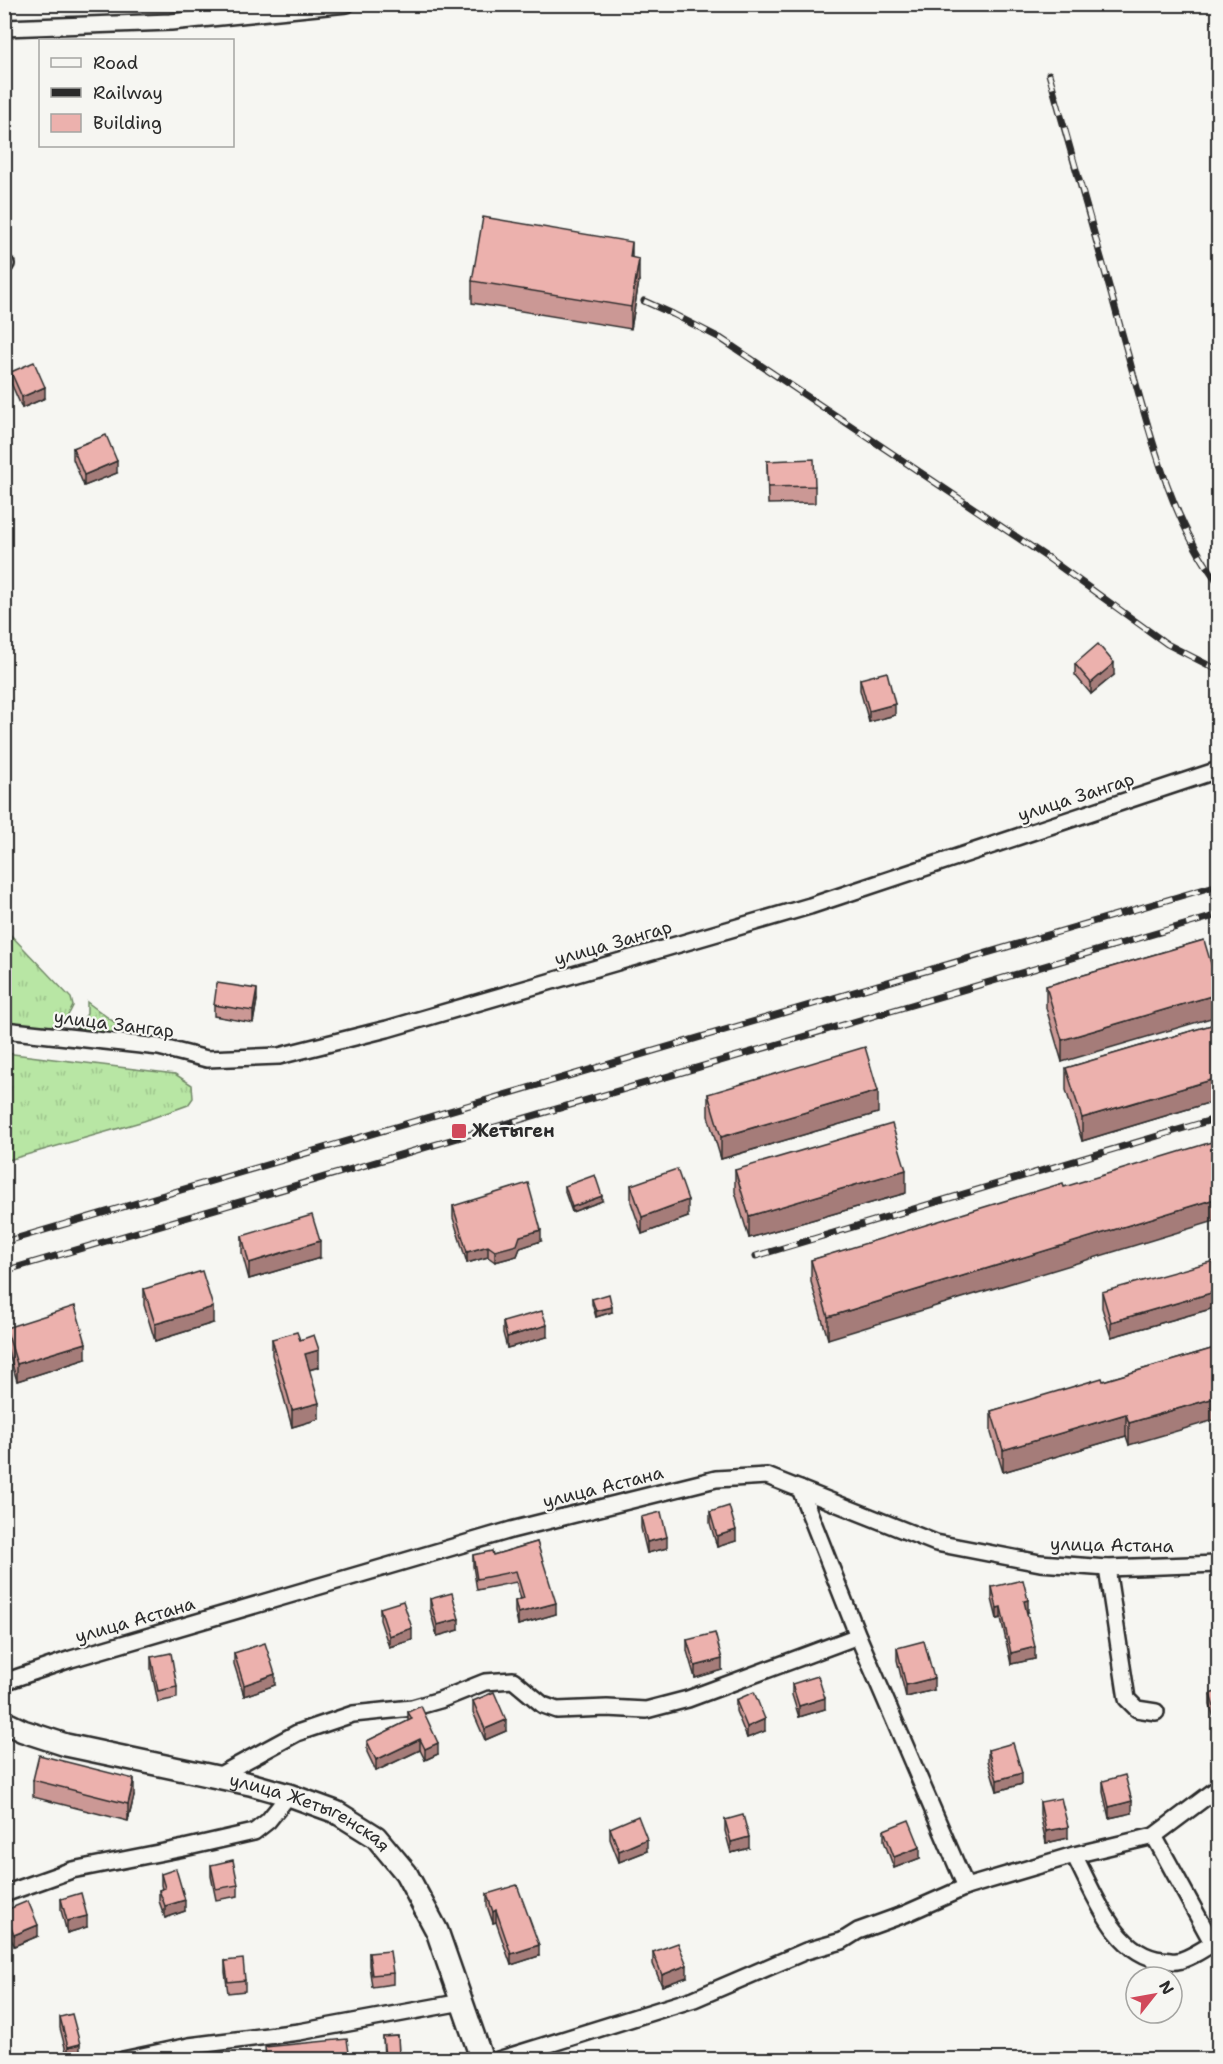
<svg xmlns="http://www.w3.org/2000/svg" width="1223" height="2064" font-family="'Shantell Sans',sans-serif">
  <defs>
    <pattern id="grass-tufts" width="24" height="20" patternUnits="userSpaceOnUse" patternTransform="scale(1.5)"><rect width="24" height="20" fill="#b8e6a4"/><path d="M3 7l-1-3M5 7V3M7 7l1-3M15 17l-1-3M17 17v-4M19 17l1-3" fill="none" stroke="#9ec58d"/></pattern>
  </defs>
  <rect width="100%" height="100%" fill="#f6f6f2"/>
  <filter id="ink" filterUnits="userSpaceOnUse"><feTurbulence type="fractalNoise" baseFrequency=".0167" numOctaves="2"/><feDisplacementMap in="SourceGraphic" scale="12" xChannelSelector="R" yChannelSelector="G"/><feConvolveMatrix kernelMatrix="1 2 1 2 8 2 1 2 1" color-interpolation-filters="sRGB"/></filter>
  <g filter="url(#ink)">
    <g fill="url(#grass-tufts)" stroke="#728868" stroke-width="1.5">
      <path d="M5 929 71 998 73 1006C58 1040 35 1028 5 1024Z"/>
      <path d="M87 1002 134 1037 72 1034 87 1014Z"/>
      <path d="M5 1053 175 1074 192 1085 193 1098 188 1105 144 1121 5 1161Z"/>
    </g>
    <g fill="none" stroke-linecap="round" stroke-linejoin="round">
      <g stroke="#2b2b2b" stroke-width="20">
        <g id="street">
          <path d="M4 28 171 22 347 4"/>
          <path d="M4 265 6 264"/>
          <path d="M4 1030 159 1047 207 1059 279 1056 387 1029 810 906 1218 770"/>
          <path d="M800 1489 858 1636 966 1887"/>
          <path d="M1107 1568 1127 1699 1137 1709 1156 1712"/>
          <path d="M4 1682 71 1659 511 1530 716 1479 767 1476 936 1543 1040 1563 1107 1568 1218 1564"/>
          <path d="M216 1777 297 1733 353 1714 412 1708 440 1700 485 1682 513 1680 543 1705 557 1710 607 1708 646 1710 688 1699 858 1636"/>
          <path d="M1154 1836 1213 1944"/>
          <path d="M1074 1855C1094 1892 1115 1956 1163 1960 1167 1960 1173 1962 1177 1961 1188 1960 1208 1946 1218 1940"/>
          <path d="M4 1894 72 1870 184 1848 254 1832 268 1821 289 1795"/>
          <path d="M123 2060 189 2046 299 2032 462 2002"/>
          <path d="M498 2060 694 1999 806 1951 842 1941 858 1931 905 1914 966 1887 1074 1855 1154 1836 1218 1788"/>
        </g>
      </g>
      <g stroke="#2b2b2b" stroke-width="26">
        <g id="secondary">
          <path id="s1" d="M4 1722 23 1731 66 1745 250 1784 289 1795 336 1812 376 1837 406 1873 437 1931 482 2060"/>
        </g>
      </g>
      <use href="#street" stroke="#f6f6f2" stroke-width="15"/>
      <use href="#secondary" stroke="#f6f6f2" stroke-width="21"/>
      <g stroke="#2b2b2b" stroke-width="7">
        <g id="rail">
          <path d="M1049 74C1074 161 1099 249 1123 337 1146 417 1167 516 1218 582"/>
          <path d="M644 301 673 314 720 338 1048 558 1167 644 1218 670"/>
          <path d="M4 1242 1218 885"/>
          <path d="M756 1256 1218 1118"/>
          <path d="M4 1271 1218 915"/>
        </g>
      </g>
      <use href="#rail" stroke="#f6f6f2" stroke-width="4.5" stroke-dasharray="14" stroke-linecap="butt"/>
    </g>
    <g fill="#cb9895" stroke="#2b2b2b" stroke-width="1.5">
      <path d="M5 196 11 230V242L4 243Z"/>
      <path d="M632 258 639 281 631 329 472 303V281Z"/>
      <path d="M11 372 45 398 22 408 11 383Z"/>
      <path d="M73 448 117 473 84 486 73 459Z"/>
      <path d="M767 461 815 486V503L768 504Z"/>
      <path d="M1075 664 1114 675 1091 694 1075 675Z"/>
      <path d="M860 679 895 715 869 722 860 690Z"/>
      <path d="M1204 940 1062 1062 1046 1008V986Z"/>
      <path d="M257 1000 253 1023 214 1016V1005Z"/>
      <path d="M1218 1023V1100L1082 1141 1066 1090V1068Z"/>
      <path d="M708 1094 878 1113 721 1159 708 1116Z"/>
      <path d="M735 1170 906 1193 749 1238 735 1192Z"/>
      <path d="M631 1185 688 1217 642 1234 631 1202Z"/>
      <path d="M565 1186 602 1201 572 1212 565 1192Z"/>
      <path d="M1064 1187 828 1339 811 1282V1260Z"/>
      <path d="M453 1206 541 1241 520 1248 517 1256 495 1262 488 1257 467 1263 453 1218Z"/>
      <path d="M242 1236 320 1258 249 1279 242 1253Z"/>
      <path d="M144 1289 213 1323 155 1341 144 1305Z"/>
      <path d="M1102 1292 1218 1307 1111 1337 1102 1308Z"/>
      <path d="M592 1299 612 1312 596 1317 592 1304Z"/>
      <path d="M503 1322 547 1337 507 1348 503 1333Z"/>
      <path d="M6 1328 86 1359 17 1381 6 1344Z"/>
      <path d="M272 1339 300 1340 319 1367 309 1370 319 1419 292 1427 272 1355Z"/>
      <path d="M1218 1347 1129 1445 1126 1436 1003 1472 991 1433V1411L1103 1381Z"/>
      <path d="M710 1512 736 1541 717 1547 710 1523Z"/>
      <path d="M641 1517 667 1548 647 1553 641 1528Z"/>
      <path d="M537 1542 556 1614 518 1625 515 1612V1601L521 1599 516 1582 477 1590 473 1566V1555H493Z"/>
      <path d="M992 1587 1028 1612H1027L1035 1659 1011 1664 1001 1618 997 1619 992 1599Z"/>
      <path d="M430 1599 459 1630 437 1636 430 1610Z"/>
      <path d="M380 1608 412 1640 389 1647 380 1620Z"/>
      <path d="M687 1640 722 1670 695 1678 687 1651Z"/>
      <path d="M897 1648 934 1690 906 1697 897 1660Z"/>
      <path d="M234 1653 275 1685 244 1696 234 1664Z"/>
      <path d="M151 1657 177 1687V1698L158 1702 151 1669Z"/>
      <path d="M792 1684 825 1709 799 1717 792 1695Z"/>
      <path d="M1218 1691V1732L1210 1705V1694Z"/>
      <path d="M736 1700 765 1731 747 1738 736 1711Z"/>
      <path d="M473 1701 506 1731 485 1740 473 1712Z"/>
      <path d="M408 1712 438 1754 425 1760 420 1750 376 1771 367 1752V1741L408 1721Z"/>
      <path d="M988 1750 1022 1784 997 1791 988 1761Z"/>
      <path d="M33 1780 134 1796 128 1821 33 1797Z"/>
      <path d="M1103 1781 1132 1813 1109 1818 1103 1792Z"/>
      <path d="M1040 1802 1068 1838 1046 1843 1040 1814Z"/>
      <path d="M725 1820 749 1848 731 1853 725 1831Z"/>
      <path d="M610 1828 647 1851 619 1862 610 1839Z"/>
      <path d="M884 1830 920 1858 894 1868 884 1841Z"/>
      <path d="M211 1865 238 1885V1896L216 1900 211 1876Z"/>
      <path d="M161 1874 185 1911 165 1918 159 1901V1890L162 1889 161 1885Z"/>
      <path d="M487 1894 539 1956 511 1965 496 1922 493 1923 487 1906Z"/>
      <path d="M61 1899 87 1927 67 1933 61 1910Z"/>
      <path d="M4 1911 38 1936 14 1946 4 1924Z"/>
      <path d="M653 1952 687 1977 662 1986 653 1964Z"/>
      <path d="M369 1953 393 1973V1984L372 1987 369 1965Z"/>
      <path d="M1218 1959V1981L1215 1972V1961Z"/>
      <path d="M225 1961 245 1980V1991L228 1993 225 1972Z"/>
      <path d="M60 2017 80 2056 68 2059 60 2028Z"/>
      <path d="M398 2036 399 2060H384L383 2037Z"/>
    </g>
    <g fill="#a57c79" stroke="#2b2b2b" stroke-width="1.5">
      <path d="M632 242V264L630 257Z"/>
      <path d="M639 259V281L631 329V307Z"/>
      <path d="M45 387V398L22 408V397Z"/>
      <path d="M117 461V473L84 486V475Z"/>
      <path d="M1114 663V675L1091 694V683Z"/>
      <path d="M895 704V715L869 722V711Z"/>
      <path d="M257 989V1000L253 1023V1011Z"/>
      <path d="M1218 994V1016L1062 1062V1040Z"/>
      <path d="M1218 1078V1100L1082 1141V1118Z"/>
      <path d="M878 1091V1113L721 1159V1137Z"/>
      <path d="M906 1170V1193L749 1238V1216Z"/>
      <path d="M602 1196V1201L572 1212V1207Z"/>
      <path d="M1218 1198V1220L828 1339V1317Z"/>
      <path d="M688 1200V1217L642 1234V1217Z"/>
      <path d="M541 1230V1241L520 1248 517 1256 495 1262V1251L520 1236Z"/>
      <path d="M320 1241V1258L249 1279V1263Z"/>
      <path d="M488 1246V1257L467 1263V1252Z"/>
      <path d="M1218 1291V1307L1111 1337V1322Z"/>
      <path d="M213 1307V1323L155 1341V1324Z"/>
      <path d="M612 1307V1312L596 1317V1311Z"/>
      <path d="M547 1325V1337L507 1348V1337Z"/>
      <path d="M86 1343V1359L17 1381V1364Z"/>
      <path d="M319 1350V1367L305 1371V1354Z"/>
      <path d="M1218 1397V1419L1129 1445V1423Z"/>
      <path d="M319 1403V1419L292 1427V1410Z"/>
      <path d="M1126 1414V1436L1003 1472V1450Z"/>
      <path d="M736 1530V1541L717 1547V1536Z"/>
      <path d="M667 1537V1548L647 1553V1542Z"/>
      <path d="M1028 1600V1612H1024V1601Z"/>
      <path d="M556 1603V1614L518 1625V1613Z"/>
      <path d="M1001 1607V1618L997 1619V1608Z"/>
      <path d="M459 1619V1630L437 1636V1625Z"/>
      <path d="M412 1628V1640L389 1647V1636Z"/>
      <path d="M1035 1647V1659L1011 1664V1653Z"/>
      <path d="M722 1659V1670L695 1678V1666Z"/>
      <path d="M275 1674V1685L244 1696V1685Z"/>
      <path d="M934 1678V1690L906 1697V1685Z"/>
      <path d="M825 1698V1709L799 1717V1706Z"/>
      <path d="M765 1719V1731L747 1738V1727Z"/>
      <path d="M506 1720V1731L485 1740V1729Z"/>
      <path d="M420 1739V1750L376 1771V1760Z"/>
      <path d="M438 1743V1754L425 1760V1749Z"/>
      <path d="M1022 1773V1784L997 1791V1780Z"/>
      <path d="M134 1779V1796L128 1821V1804Z"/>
      <path d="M1132 1801V1813L1109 1818V1807Z"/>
      <path d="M1068 1827V1838L1046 1843V1831Z"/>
      <path d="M749 1837V1848L731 1853V1842Z"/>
      <path d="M647 1839V1851L619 1862V1851Z"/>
      <path d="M920 1847V1858L894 1868V1857Z"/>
      <path d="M185 1900V1911L165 1918V1906Z"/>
      <path d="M496 1910V1922L493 1923V1912Z"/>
      <path d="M87 1916V1927L67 1933V1921Z"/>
      <path d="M38 1925V1936L14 1946V1935Z"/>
      <path d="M539 1945V1956L511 1965V1954Z"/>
      <path d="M687 1965V1977L662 1986V1975Z"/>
      <path d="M80 2044V2056L68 2059V2047Z"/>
    </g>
    <g fill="#ecb1ad" stroke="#2b2b2b" stroke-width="1.5">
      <path d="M4 196 11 230 4 232Z"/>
      <path d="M483 217 632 242 630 257 639 259 631 307 472 281Z"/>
      <path d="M34 362 45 387 22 397 11 372Z"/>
      <path d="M106 435 117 461 84 475 73 448Z"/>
      <path d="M814 459 815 486 768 487 767 461Z"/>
      <path d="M1098 644 1114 663 1091 683 1075 664Z"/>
      <path d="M887 672 895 704 869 711 860 679Z"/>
      <path d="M1204 940 1218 987V994L1062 1040 1046 986Z"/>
      <path d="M217 983 257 989 253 1011 214 1005Z"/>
      <path d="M1218 1023V1078L1082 1118 1066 1068Z"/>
      <path d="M865 1047 878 1091 721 1137 708 1094Z"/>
      <path d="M892 1124 906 1170 749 1216 735 1170Z"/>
      <path d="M1215 1141 1218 1153V1198L828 1317 811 1260 1063 1183 1064 1187Z"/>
      <path d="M677 1169 688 1200 642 1217 631 1185Z"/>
      <path d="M595 1175 602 1196 572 1207 565 1186Z"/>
      <path d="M528 1183 541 1230 520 1236 517 1245 495 1251 488 1246 467 1252 453 1206Z"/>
      <path d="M312 1215 320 1241 249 1263 242 1236Z"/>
      <path d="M1214 1261 1218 1277V1291L1111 1322 1102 1292Z"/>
      <path d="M202 1271 213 1307 155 1324 144 1289Z"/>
      <path d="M609 1294 612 1307 596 1311 592 1299Z"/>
      <path d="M75 1306 86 1343 17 1364 6 1328Z"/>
      <path d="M542 1311 547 1325 507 1337 503 1322Z"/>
      <path d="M297 1332 300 1340 314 1335 319 1350 305 1354 319 1403 292 1410 272 1339Z"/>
      <path d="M1218 1347V1397L1129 1423 1126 1414 1003 1450 991 1411 1102 1378 1103 1381Z"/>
      <path d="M729 1506 736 1530 717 1536 710 1512Z"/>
      <path d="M661 1512 667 1537 647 1542 641 1517Z"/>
      <path d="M537 1542 556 1603 518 1613 515 1601 524 1598 516 1571 477 1579 473 1555 492 1551 493 1555Z"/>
      <path d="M1023 1580 1028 1600 1024 1601 1035 1647 1011 1653 1001 1607 997 1608 992 1587Z"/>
      <path d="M452 1593 459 1619 437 1625 430 1599Z"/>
      <path d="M403 1601 412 1628 389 1636 380 1608Z"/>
      <path d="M715 1633 722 1659 695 1666 687 1640Z"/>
      <path d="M924 1641 934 1678 906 1685 897 1648Z"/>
      <path d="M265 1643 275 1674 244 1685 234 1653Z"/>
      <path d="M171 1653 177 1687 158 1691 151 1657Z"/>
      <path d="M818 1676 825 1698 799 1706 792 1684Z"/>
      <path d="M1218 1691V1721L1210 1694Z"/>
      <path d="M494 1692 506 1720 485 1729 473 1701Z"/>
      <path d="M754 1692 765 1719 747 1727 736 1700Z"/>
      <path d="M421 1706 438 1743 425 1749 420 1739 376 1760 367 1741 412 1719 408 1712Z"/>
      <path d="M1013 1743 1022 1773 997 1780 988 1750Z"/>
      <path d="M39 1755 134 1779 128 1804 33 1780Z"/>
      <path d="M1125 1775 1132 1801 1109 1807 1103 1781Z"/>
      <path d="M1061 1798 1068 1827 1046 1831 1040 1802Z"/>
      <path d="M743 1815 749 1837 731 1842 725 1820Z"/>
      <path d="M638 1816 647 1839 619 1851 610 1828Z"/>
      <path d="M909 1820 920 1847 894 1857 884 1830Z"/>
      <path d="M233 1860 238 1885 216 1889 211 1865Z"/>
      <path d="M176 1869 185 1900 165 1906 159 1890 165 1888 161 1874Z"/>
      <path d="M517 1885 539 1945 511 1954 496 1910 493 1912 487 1894Z"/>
      <path d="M81 1893 87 1916 67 1921 61 1899Z"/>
      <path d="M28 1901 38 1925 14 1935 4 1911Z"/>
      <path d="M678 1943 687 1965 662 1975 653 1952Z"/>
      <path d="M390 1951 393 1973 372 1975 369 1953Z"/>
      <path d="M243 1959 245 1980 228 1982 225 1961Z"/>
      <path d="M1218 1959V1970L1215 1961Z"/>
      <path d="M72 2014 80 2044 68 2047 60 2017Z"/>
      <path d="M398 2036 399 2056 385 2057 383 2037Z"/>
      <path d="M347 2039 350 2060H266L265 2047Z"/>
    </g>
  </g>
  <rect fill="#d1495b" stroke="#f6f6f2" stroke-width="2" x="451" y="1123" width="16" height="16" rx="3"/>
  <g text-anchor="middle" stroke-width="4.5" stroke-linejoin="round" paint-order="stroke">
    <g font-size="18" fill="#2b2b2b" stroke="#f6f6f2">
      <text transform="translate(1076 797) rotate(-18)" y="6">улица Зангар</text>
      <text transform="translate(613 943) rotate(-16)" y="6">улица Зангар</text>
      <text transform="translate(114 1024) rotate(7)" y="6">улица Зангар</text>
      <text transform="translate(603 1487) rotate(-14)" y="6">улица Астана</text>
      <text transform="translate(1112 1545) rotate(1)" y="6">улица Астана</text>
      <text transform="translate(135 1620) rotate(-16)" y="6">улица Астана</text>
      <text dy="6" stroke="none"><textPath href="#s1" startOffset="321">улица Жетыгенская</textPath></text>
    </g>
    <g font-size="18" font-weight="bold" fill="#2b2b2b" stroke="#f6f6f2" text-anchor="start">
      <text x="472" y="1137">Жетыген</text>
    </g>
  </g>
  <rect width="1223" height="2064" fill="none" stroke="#f6f6f2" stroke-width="24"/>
  <rect x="12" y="12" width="1199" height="2040" fill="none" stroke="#2b2b2b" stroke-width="2" filter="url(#ink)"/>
  <rect x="39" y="39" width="195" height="108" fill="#f6f6f2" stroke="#a5a5a2" stroke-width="1.5"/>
  <rect x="51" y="58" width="30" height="9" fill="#f6f6f2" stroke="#a5a5a2" stroke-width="1.5"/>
  <text x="93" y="69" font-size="18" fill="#2b2b2b">Road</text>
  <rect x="51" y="88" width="30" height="9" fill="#2b2b2b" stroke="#a5a5a2" stroke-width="1.5"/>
  <text x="93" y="99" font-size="18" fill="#2b2b2b">Railway</text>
  <rect x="51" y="114" width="30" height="18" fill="#ecb1ad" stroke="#a5a5a2" stroke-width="1.5"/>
  <text x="93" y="129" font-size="18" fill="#2b2b2b">Building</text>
  <g transform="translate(1154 1995) rotate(59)"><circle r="28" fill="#f6f6f2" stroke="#a5a5a2" stroke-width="1.5"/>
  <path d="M0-4.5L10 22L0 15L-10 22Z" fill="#d1495b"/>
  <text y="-9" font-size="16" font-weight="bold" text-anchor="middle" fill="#2b2b2b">N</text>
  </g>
</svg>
